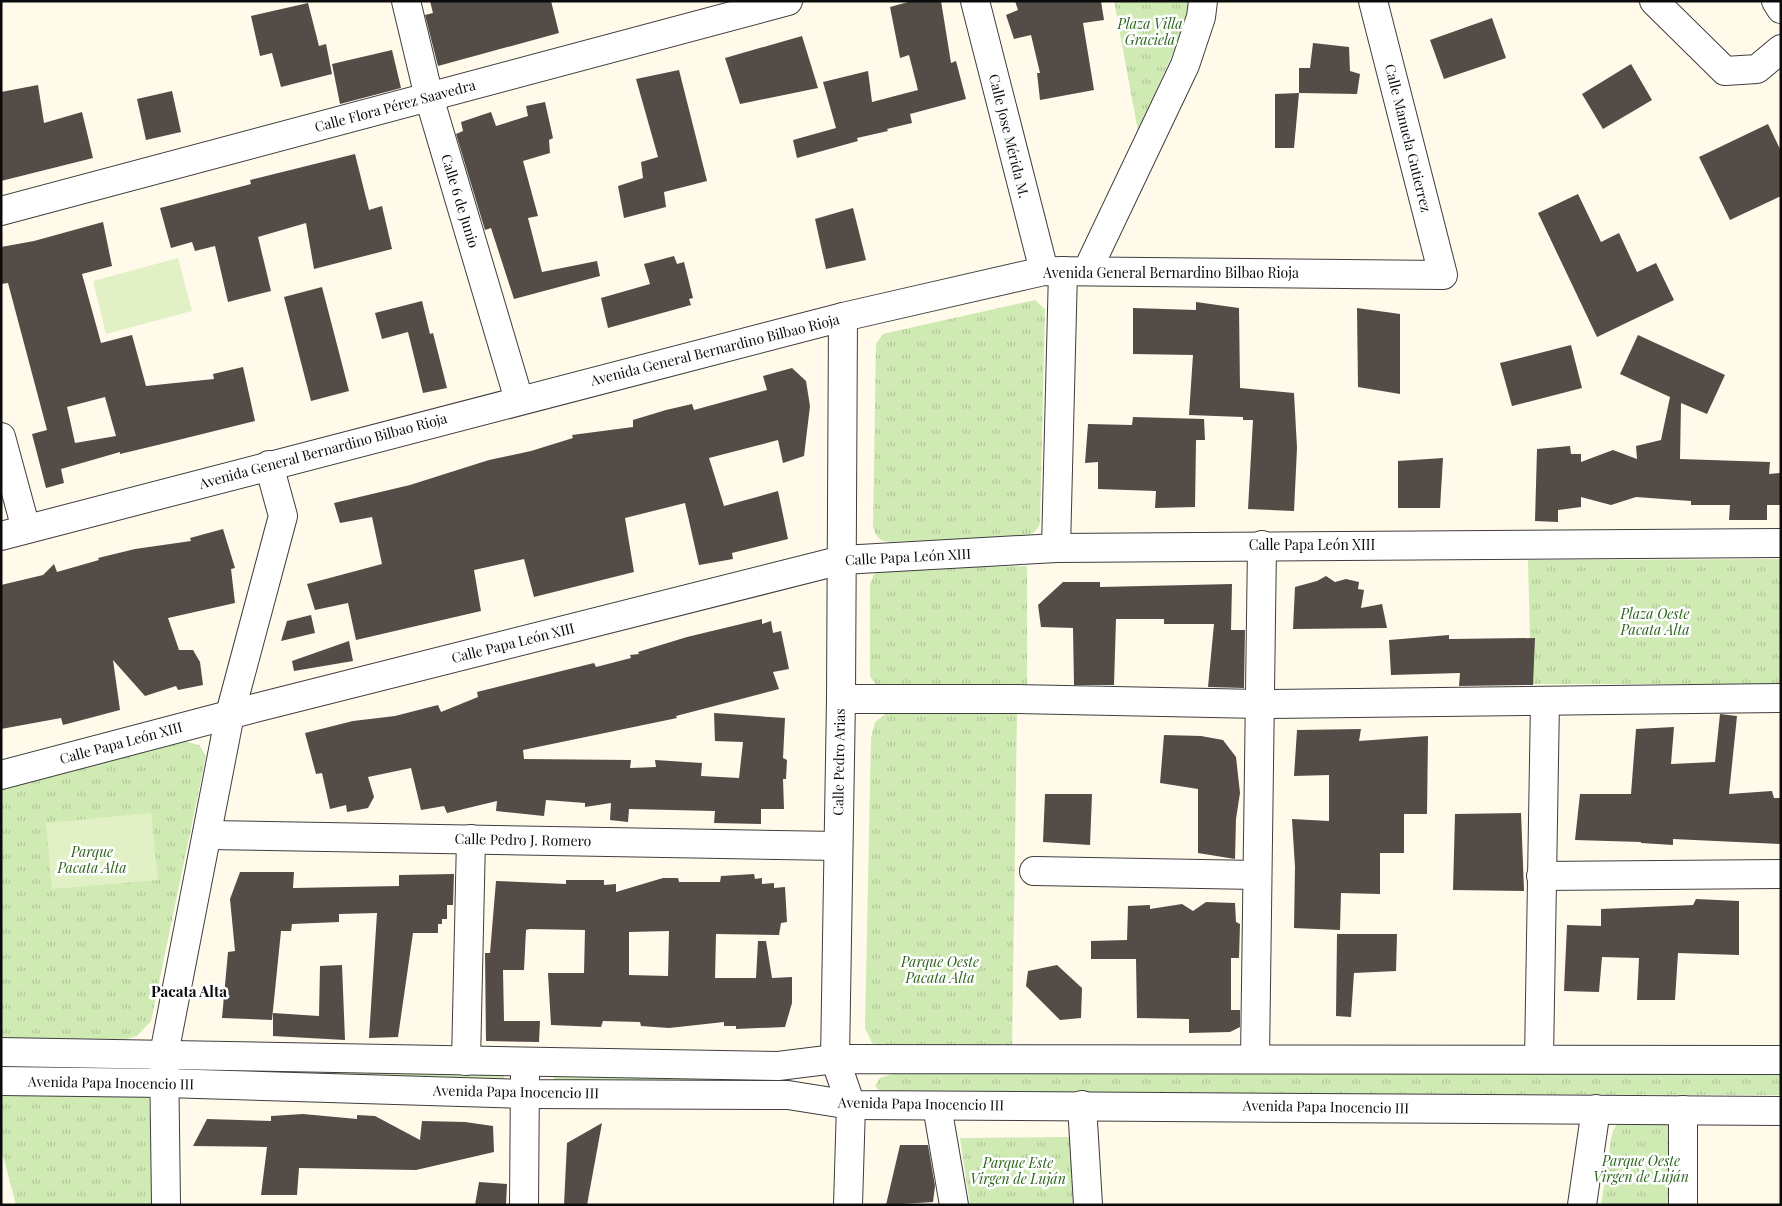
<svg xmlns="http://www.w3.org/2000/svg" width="1782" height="1206" font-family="'Playfair Display',serif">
  <defs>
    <pattern id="grass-tufts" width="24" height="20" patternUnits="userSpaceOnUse" patternTransform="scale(1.25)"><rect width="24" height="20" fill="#d0eab3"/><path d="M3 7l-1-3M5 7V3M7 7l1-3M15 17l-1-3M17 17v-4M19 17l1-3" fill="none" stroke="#b1c799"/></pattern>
  </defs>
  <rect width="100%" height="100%" fill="#fffaea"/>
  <g fill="url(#grass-tufts)">
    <path d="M1114 1H1190L1181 35 1138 131Z"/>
    <path d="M1035 300 1045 309 1040 523C1036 533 1031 535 1021 536L891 542C880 542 876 537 873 527L876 344 883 334 891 332Z"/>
    <path d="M1781 559V684H1531L1528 560Z"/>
    <path d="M1027 566V690L881 689 876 685 870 676V584L874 574 889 568Z"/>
    <path d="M1017 711 1012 1050 882 1049 872 1043 865 1028 871 738 875 722 888 712Z"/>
    <path d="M183 741 199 745 206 756 151 1021 137 1036 126 1039 1 1038V790Z"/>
    <path d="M206 1066 504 1072V1082L205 1076Z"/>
    <path d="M895 1073H1781V1095L881 1093 875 1086 880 1078Z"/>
    <path d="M554 1074 792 1077V1086L554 1083Z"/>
    <path d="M1 1093H149L153 1205H16L1 1148Z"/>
    <path d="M1672 1121 1675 1205H1601L1612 1134 1617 1123Z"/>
    <path d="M1070 1137 1073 1205H970L960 1138Z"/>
  </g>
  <g fill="#e2f1c5">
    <path d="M178 258 192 311 106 334 93 281Z"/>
    <path d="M151 813 158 880 52 889 46 823Z"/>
  </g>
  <g fill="#544c47" fill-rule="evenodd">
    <path d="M430 1H551L559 33 438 66 425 15 433 13Z"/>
    <path d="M912 1H941L951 63 956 61 966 99 910 114 912 123 887 129 888 131 857 138 858 141 797 158 793 140 836 128 823 82 868 71 872 102 918 90 909 55 900 58 890 7Z"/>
    <path d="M1015 1H1101L1104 20 1083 23 1094 90 1040 100 1037 73H1040L1031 35 1014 39 1006 15 1018 10Z"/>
    <path d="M308 3 319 46 326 44 332 74 281 87 272 53 260 56 251 16Z"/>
    <path d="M1492 18 1506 58 1444 79 1430 40Z"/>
    <path d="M802 36 818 88 740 104 725 58Z"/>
    <path d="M1313 43 1349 47 1350 71 1360 74 1357 94 1299 93V68H1310Z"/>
    <path d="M392 50 401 88 340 104 332 64Z"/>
    <path d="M1631 64 1652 100 1603 129 1582 94Z"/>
    <path d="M679 70 707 181 664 192 666 207 624 218 618 186 643 178 641 162 658 157 636 79Z"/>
    <path d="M38 85 44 123 82 112 93 158 1 181V92Z"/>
    <path d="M172 91 181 132 146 140 137 99Z"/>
    <path d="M1299 93 1294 148H1275V94Z"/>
    <path d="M545 102 553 138 549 140 550 153 523 161 538 216 528 218 542 272 597 261 600 276 514 299 491 228 485 230 456 134 463 131 461 122 491 112 496 126 528 116 526 106Z"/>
    <path d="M1768 124 1781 151V196L1730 220 1699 157Z"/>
    <path d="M355 154 369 210 382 206 392 249 314 269 306 223 258 237 271 291 228 302 215 246 195 251 192 242 171 248 160 208 251 184 250 180Z"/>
    <path d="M1578 194 1601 242 1619 233 1637 272 1656 263 1674 300 1597 337 1538 213Z"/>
    <path d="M853 208 866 260 826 269 815 219Z"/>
    <path d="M103 222 112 266 82 274 101 343 132 335 146 386 214 379 213 374 243 367 255 421 170 442 120 454V452L61 469 64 483 46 488 32 434 47 430 8 283 1 284V247L34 241ZM105 397 116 436 75 443 67 407Z"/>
    <path d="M674 256 677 264 684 262 693 298 689 299 691 305 608 328 601 298 650 284 644 264Z"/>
    <path d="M322 287 349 391 311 401 284 297Z"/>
    <path d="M422 301 430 334 433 333 447 388 423 393 408 332 382 339 375 313Z"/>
    <path d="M1196 302 1239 308 1240 388 1294 393 1297 448 1294 511 1248 509 1253 420H1243V417L1189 415 1193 355 1133 354V308L1196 310Z"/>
    <path d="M1357 308 1400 314V394L1358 387Z"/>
    <path d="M1638 335 1725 375 1707 414 1681 403 1680 459 1770 462 1769 474 1781 473V505H1767V520H1729L1730 505H1691V501L1636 497 1611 505 1581 497V507L1558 510V522L1535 521 1537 449 1570 446 1571 454H1581V462L1613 450 1637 459 1636 446 1661 440 1670 397 1620 374Z"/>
    <path d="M1571 345 1582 388 1512 406 1500 363Z"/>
    <path d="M792 368 806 381 810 406 804 456 783 463 778 440 709 458 724 506 778 491 788 539 732 553 733 559 699 565 685 503 625 518 634 572 534 597 524 559 474 570 481 611 356 640 348 603 315 610 307 584 382 564 372 517 340 523 334 503 410 485 489 460 531 451 573 438 572 435 633 427V420L666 410 692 404 694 410 767 390 763 376Z"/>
    <path d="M1133 417 1204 419 1205 440H1196L1195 507 1155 508 1156 491 1098 489V462L1085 463 1088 424 1132 425Z"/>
    <path d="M1443 458 1440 508H1398V461Z"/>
    <path d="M223 529 235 568 231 569 235 603 168 618 179 650H193L200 662 203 685 178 690 176 686 145 696 113 660 120 710 63 725 61 718 1 729V585L43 575 54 564 57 572 99 560 98 558 135 549 191 541 190 538Z"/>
    <path d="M1326 576 1335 582 1346 579 1359 582 1358 589 1364 590 1361 608 1382 604 1387 628 1293 629 1295 587 1317 581Z"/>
    <path d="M1063 582H1100V587L1232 584 1231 630H1245L1244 688 1208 687 1214 624H1164V619H1116L1114 685H1074L1073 628 1041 627 1038 605Z"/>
    <path d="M311 615 315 633 281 641 287 621Z"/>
    <path d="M762 619V624L771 621 773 633 781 631 789 669 773 672 779 689 676 716 677 718 523 750 524 759 631 760 630 768 656 767 655 760 702 763 701 776 739 778 743 742 715 741 714 713 785 718 783 758 787 760 786 779H783L784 809H761V824L714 823 715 811 629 809 628 822 610 820 611 803 585 807V803L546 800 544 816 496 811 497 801 447 813 444 806 421 810 411 768 368 777 374 797 368 808 347 812 346 805 330 809 322 773 316 774 305 733 353 721 395 716 438 705 441 712 478 697 477 692 594 663 596 667 631 658 630 655 639 654 638 652 687 637Z"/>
    <path d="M1449 635V639L1535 638 1533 685 1459 686 1460 673 1391 675 1389 640Z"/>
    <path d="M349 641 353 661 294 671 292 661Z"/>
    <path d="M1720 714 1737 716 1729 794 1772 791 1774 798H1781V844L1673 839V845L1641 843V842L1575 840 1580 794H1631L1636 729 1674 727 1671 764 1715 762Z"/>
    <path d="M1361 729 1359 741 1428 736 1427 814H1404V853H1380V894L1341 893 1340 930 1294 928 1295 867 1292 819 1329 821V775L1294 776 1297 730Z"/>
    <path d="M1164 735 1201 736 1223 740 1236 757 1240 793 1236 819 1235 859 1198 853V789L1160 783Z"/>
    <path d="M1045 794H1092L1090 845 1043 842Z"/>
    <path d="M1521 813 1524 891 1453 890 1455 814Z"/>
    <path d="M240 872H294L293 888 399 886V875L454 874 453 905H447V919H442V924H438V933H413L398 1037 369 1038 377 913 339 914V922L292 924 291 931H281L272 1020 222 1018 228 952 235 951 230 899Z"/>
    <path d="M754 874 755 879 762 878V884L774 883V888L785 887 787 922 781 923 779 935 716 934 715 978H756L758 941H766L772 978 792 977V1003L785 1027 736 1029V1026H724V1022L669 1028 641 1026 640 1022 603 1021 601 1027 551 1025 548 973H584L585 930 530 929 526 930 524 970H503L504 1021H540L539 1042 486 1041 485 953H490L496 881 566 884V880H604V885L616 884V892L663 878H678L679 882H720L721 876ZM669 931 668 976 629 975V932Z"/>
    <path d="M1696 899 1739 901V955L1678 953 1675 1000H1637L1639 958 1602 957 1599 992 1564 991 1567 925 1601 926V909L1693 905Z"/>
    <path d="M1206 902 1235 903 1236 922 1240 924 1239 958H1231V1010H1240V1027L1230 1032 1189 1033V1019L1137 1018 1136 959H1091V941L1127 940 1128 906 1150 905V909L1182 904 1193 911Z"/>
    <path d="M1337 934H1397L1396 971 1354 973 1351 1017 1336 1016Z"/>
    <path d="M342 965 345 1040 273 1036V1013L319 1016 320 966Z"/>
    <path d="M1057 965 1082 988 1081 1018 1060 1020 1026 986 1028 971Z"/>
    <path d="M303 1114 357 1119V1115L375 1116 420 1140 422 1121 465 1122 493 1126 494 1152 416 1170 299 1168 297 1195H261L267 1147 193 1146 207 1119 271 1121V1116Z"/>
    <path d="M602 1123 587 1205H564L567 1143Z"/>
    <path d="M900 1145H928L935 1186 933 1202 886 1205Z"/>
    <path d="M479 1182 507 1184 506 1205H475Z"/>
  </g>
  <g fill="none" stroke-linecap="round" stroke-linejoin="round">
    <g stroke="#3e3e3e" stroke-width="30">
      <g id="minor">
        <path d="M406 1 429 97 519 400"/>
        <path d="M975 1 1044 271"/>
        <path d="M1654 1 1725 71 1757 69 1781 49"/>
        <path d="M1776 1 1781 9"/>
        <path d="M1 211 788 1"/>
        <path d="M1087 271 1185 65 1201 17 1203 1"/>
        <path d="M843 317 841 699 835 1059 851 1105 848 1205"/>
        <path d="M1 437 26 529"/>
        <path d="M1 536 843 317 1044 271 1443 275 1373 1"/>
        <path d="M1056 548 1063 271"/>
        <path d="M841 699H1015L1260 704 1781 698"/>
        <path d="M1 775 259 707 842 560 1056 548 1781 543"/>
        <path d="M208 835 838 846"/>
        <path d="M1034 871 1257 875"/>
        <path d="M1541 876 1781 874"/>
        <path d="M1 1052 778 1066 835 1059 1781 1060"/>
        <path d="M1255 1059 1262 545"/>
        <path d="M1539 1059 1545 701"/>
        <path d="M466 1061 471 839"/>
        <path d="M1 1081 164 1083 525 1094 788 1095 851 1105 1781 1111"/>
        <path d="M1082 1105 1088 1205"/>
        <path d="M937 1106 954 1205"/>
        <path d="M1683 1110V1205"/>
        <path d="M166 1205 164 1054 230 714 283 516 269 465"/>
        <path d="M524 1205 525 1076"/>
        <path d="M1582 1205 1596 1109"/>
      </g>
    </g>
    <use href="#minor" stroke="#fff" stroke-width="28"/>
  </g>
  <g text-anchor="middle" stroke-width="5" stroke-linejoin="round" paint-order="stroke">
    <g font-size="14" font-style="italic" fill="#2b641a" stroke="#fff">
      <text x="1150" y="29">Plaza Villa<tspan x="1150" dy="16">Graciela</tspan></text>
      <text x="1655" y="619">Plaza Oeste<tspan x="1655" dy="16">Pacata Alta</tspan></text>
      <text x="92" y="857">Parque<tspan x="92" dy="16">Pacata Alta</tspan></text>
      <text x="940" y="967">Parque Oeste<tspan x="940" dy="16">Pacata Alta</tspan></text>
      <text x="1641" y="1166">Parque Oeste<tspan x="1641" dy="16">Virgen de Luján</tspan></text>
      <text x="1018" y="1168">Parque Este<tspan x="1018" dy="16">Virgen de Luján</tspan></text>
    </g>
    <g font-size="14" fill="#0b0b0b" stroke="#fff">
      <text transform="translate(395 106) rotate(-15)" y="5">Calle Flora Pérez Saavedra</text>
      <text transform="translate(1009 136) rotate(76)" y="5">Calle Jose Mérida M.</text>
      <text transform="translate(1408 138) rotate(76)" y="5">Calle Manuela Gutierrez</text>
      <text transform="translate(460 201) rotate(73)" y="5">Calle 6 de Junio</text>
      <text x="1171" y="278">Avenida General Bernardino Bilbao Rioja</text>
      <text transform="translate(715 350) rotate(-14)" y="5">Avenida General Bernardino Bilbao Rioja</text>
      <text transform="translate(323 451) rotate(-15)" y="5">Avenida General Bernardino Bilbao Rioja</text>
      <text x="1312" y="550">Calle Papa León XIII</text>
      <text transform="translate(908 557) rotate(-3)" y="5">Calle Papa León XIII</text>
      <text transform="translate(513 643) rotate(-14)" y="5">Calle Papa León XIII</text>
      <text transform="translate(121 743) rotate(-15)" y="5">Calle Papa León XIII</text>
      <text transform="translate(839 762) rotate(-89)" y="5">Calle Pedro Arias</text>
      <text transform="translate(523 840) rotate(1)" y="5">Calle Pedro J. Romero</text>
      <text transform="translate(111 1083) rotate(1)" y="5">Avenida Papa Inocencio III</text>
      <text transform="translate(516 1092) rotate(1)" y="5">Avenida Papa Inocencio III</text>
      <text transform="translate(921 1104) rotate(1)" y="5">Avenida Papa Inocencio III</text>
      <text transform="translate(1326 1107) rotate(1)" y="5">Avenida Papa Inocencio III</text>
    </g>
    <g font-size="15" font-weight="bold" fill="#0b0b0b" stroke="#fff">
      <text x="189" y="997">Pacata Alta</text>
    </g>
  </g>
  <rect width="1782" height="1206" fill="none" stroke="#0b0b0b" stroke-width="5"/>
</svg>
